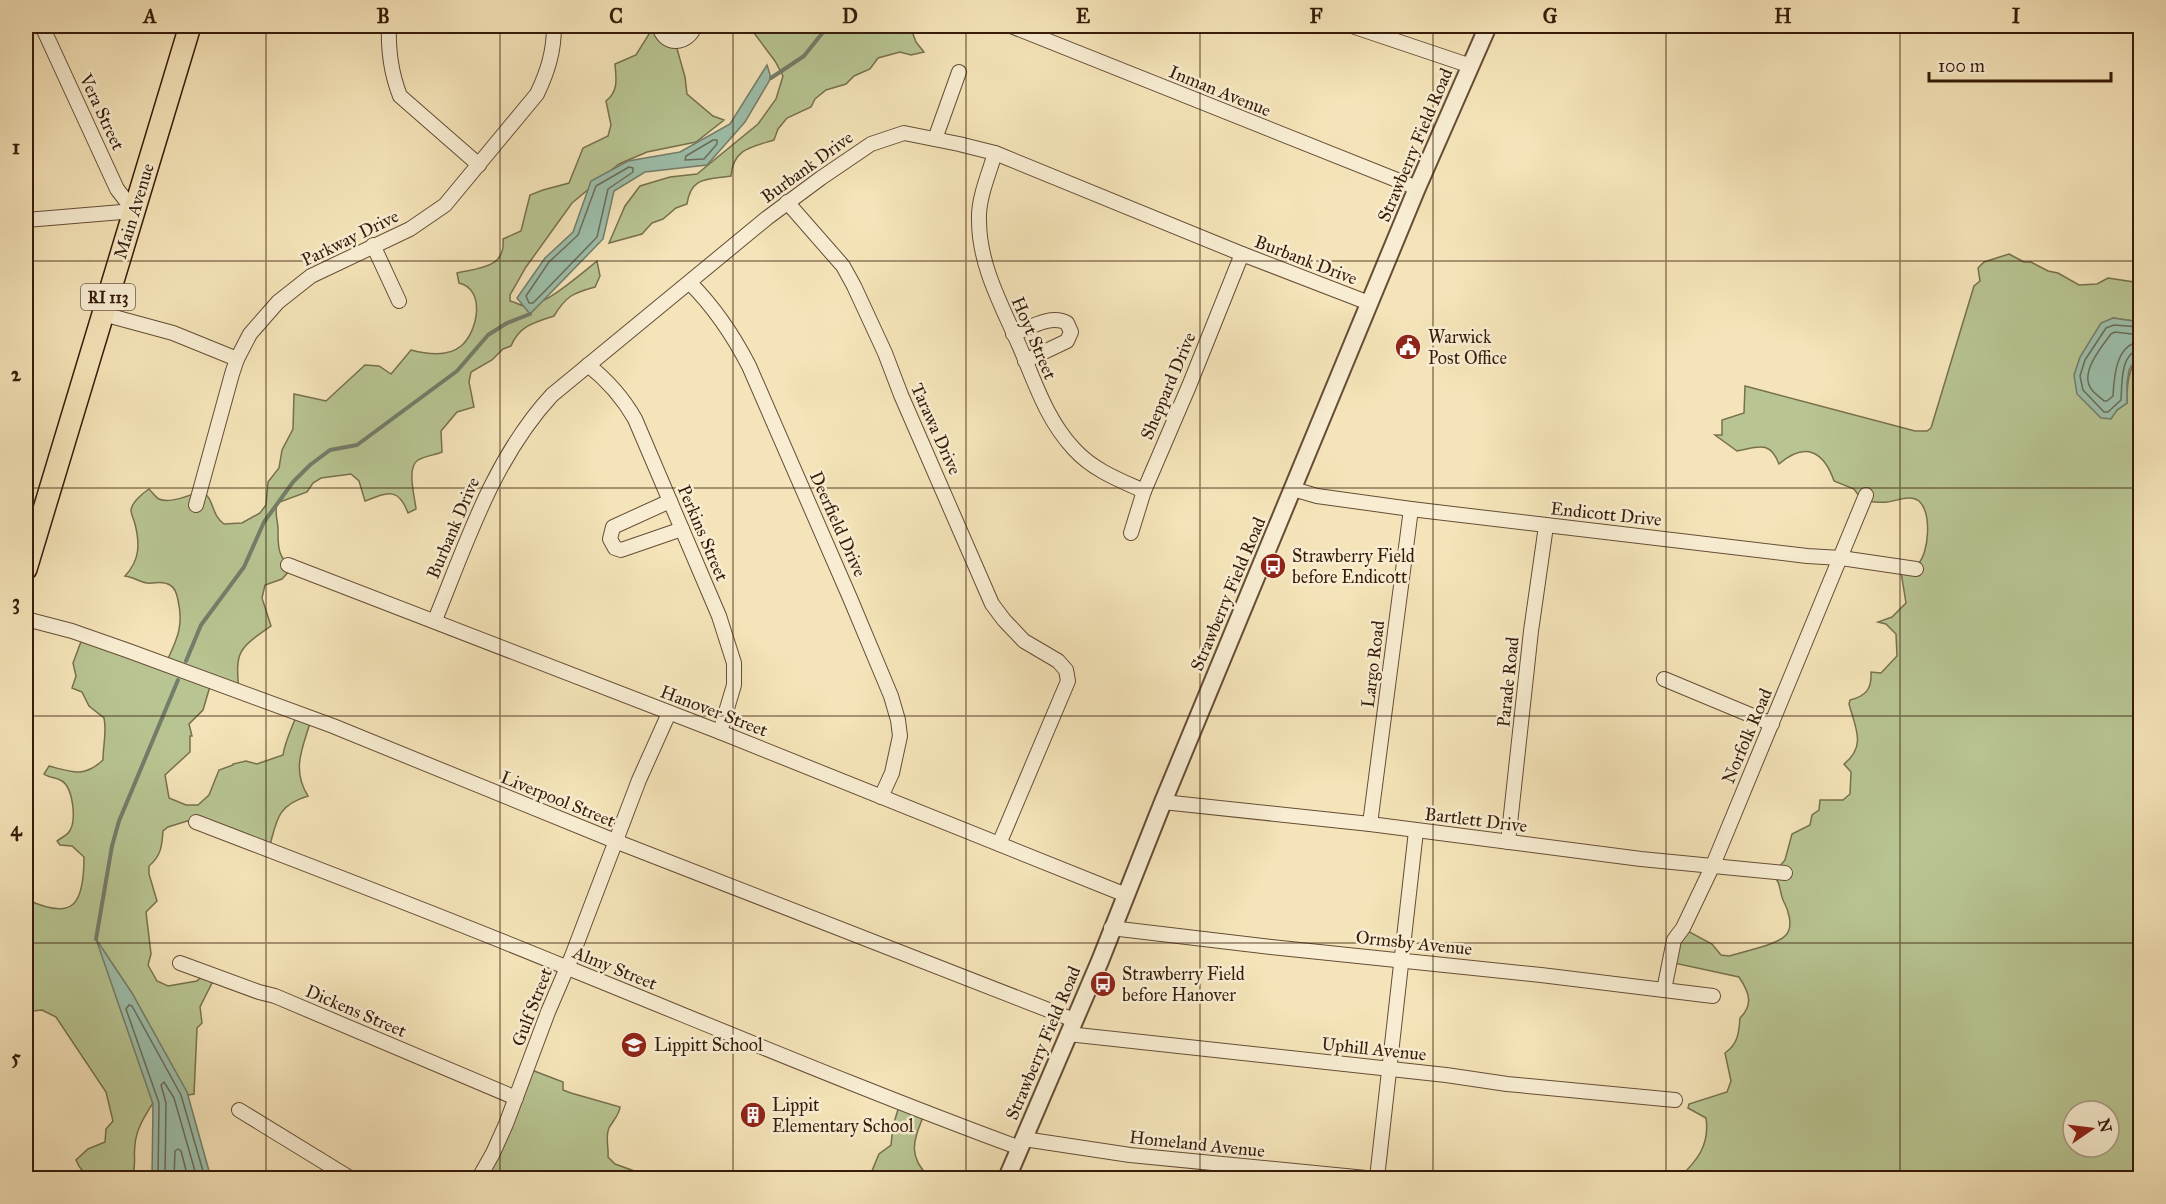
<svg xmlns="http://www.w3.org/2000/svg" width="2166" height="1204" font-family="'IM FELL Great Primer',serif">
  <rect width="100%" height="100%" fill="#f5e4b9"/>
  <filter id="stains"><feTurbulence type="fractalNoise" baseFrequency=".00333" numOctaves="4"/><feColorMatrix values="0 0 0 0 .2 0 0 0 0 .09 0 0 0 0 .02 0 0 0 .5 -.17"/></filter>
  <radialGradient id="worn" r=".72"><stop offset=".6" stop-color="#630" stop-opacity="0"/><stop offset="1" stop-color="#630" stop-opacity=".3"/></radialGradient>
  <g fill="#b8c592" stroke="#77704e" stroke-width="1.5" fill-rule="evenodd">
    <path d="M654 26H661L672 31 685 77 687 94 713 116 724 120 696 142 647 152 619 164 572 203 526 267 510 295V301C514 302 520 305 524 306 544 307 581 274 597 261L600 276 595 287C573 293 566 296 554 316 535 322 519 326 511 346L503 349 492 360 471 372 469 382 474 407 457 412 441 431 442 452C435 455 425 456 418 460 406 468 415 497 416 509L408 513C398 486 387 493 365 501L359 481 351 474 321 478 313 483 307 492 277 503C274 516 279 522 278 533 278 549 279 558 292 568L282 579 265 585 262 598 271 626C238 649 235 651 239 691L211 683 203 710 189 724 192 736H190V752L165 775 169 798 186 805H198L209 795 219 770 233 765V764L246 761 257 764 283 755C285 741 292 728 297 714L311 720C303 747 291 769 308 796 275 806 277 822 268 852L187 821 168 827 163 831C162 846 161 856 149 866V874L157 901 146 912 151 954 148 965 157 981 168 986 197 981 204 974 213 981 200 1007 202 1023 197 1028 194 1094 181 1096 159 1093C150 1109 136 1126 135 1145 133 1159 137 1163 132 1178 109 1178 86 1186 76 1160L88 1149 105 1142 106 1129 113 1121 106 1092 56 1017 42 1010 33 1011 26 1000V899C74 922 84 904 84 857L72 846 60 845 57 841C61 838 67 835 69 832 77 821 73 788 62 781 56 777 49 778 44 774L49 766C72 772 84 778 103 760 103 745 107 732 104 718L89 706 82 692 72 688 76 676 73 663 82 639 166 663C177 639 184 627 178 600 177 594 175 588 170 585 162 580 155 584 147 583 140 582 133 577 125 576 140 560 140 544 135 524 134 520 131 514 131 510 132 502 143 493 149 489 152 492 156 498 159 499 169 504 194 495 201 489 216 502 210 513 224 524L242 523 260 513 266 505 268 482 279 468 282 450 293 429 294 394 326 401 365 365 379 366 391 374 411 350C426 354 448 357 461 346 478 332 486 289 459 283L457 273C479 268 506 268 503 239L521 231 530 195 543 190 569 183 583 148 608 136 611 125 606 101C619 91 616 78 615 64L636 55Z"/>
    <path d="M759 26H910L916 42 924 52 911 55 900 52 878 58 870 69 854 76 846 84 826 90 815 99 811 107 787 118 778 129 774 140C751 147 733 149 731 176 708 180 691 176 687 204L676 208 663 219 652 223 642 234 609 243 625 206 640 186 670 177 697 174 758 124 776 99 783 76 775 61 754 33Z"/>
    <path d="M2009 254 2024 262H2031L2048 271 2058 273 2079 285 2097 284 2108 278 2134 282 2140 292V322L2113 318 2117 410 2127 403C2127 380 2128 372 2140 352V1178H1679C1697 1161 1710 1145 1706 1118L1688 1108 1689 1104 1727 1092 1731 1081 1725 1053C1738 1044 1739 1033 1740 1018 1754 1004 1749 992 1739 977L1674 963 1684 929 1712 944 1721 955 1729 956C1741 952 1778 945 1786 935 1794 926 1788 909 1783 900 1779 890 1781 881 1772 875L1785 860 1792 834 1810 825 1812 815 1819 810 1820 800H1843L1850 794 1851 772 1844 764C1867 746 1855 727 1849 704L1850 700C1866 696 1872 689 1871 672L1881 673 1897 656 1896 634 1886 624 1878 622 1892 617 1906 603 1901 572C1906 570 1914 568 1918 564 1929 553 1932 513 1919 501 1910 494 1897 501 1887 502 1879 503 1871 501 1863 501L1854 489 1834 481C1824 452 1806 441 1779 464 1770 440 1758 447 1737 451L1715 435H1722V420L1744 413 1745 386 1915 431H1927L1931 428 1974 286 1980 281 1978 268 1984 262ZM2073 1111H2109V1147H2073Z"/>
    <path d="M529 1069 563 1082V1090L571 1093 620 1107C619 1116 613 1120 609 1128 605 1137 609 1149 608 1157L615 1164 654 1178H480Z"/>
    <path d="M900 1103 925 1112C914 1140 906 1155 930 1178H869L879 1154 891 1145 893 1126Z"/>
  </g>
  <g fill="#9dbfab" stroke="#747d6a" stroke-width="1.5">
    <path d="M767 65 771 78 745 122 707 165 645 172 614 191 603 239 530 314 517 298 545 258 573 232 591 181 628 161 680 152 730 124Z"/>
    <path d="M2113 318 2140 322V352L2129 370 2127 383V403L2117 410 2111 419 2101 418 2077 394 2074 375 2080 357 2101 323Z"/>
    <path d="M96 939 132 993 187 1092 211 1178H152L153 1104Z"/>
  </g>
  <g fill="none" stroke-linecap="round" stroke-linejoin="round">
    <g stroke="#6a6d5a" stroke-width="1.5">
      <path d="M713 140H717V144L704 159 685 160 686 156Z"/>
      <path d="M629 167 633 168V172L608 189 597 237 541 295 533 303H529L526 296 549 262 578 235 596 186Z"/>
      <path d="M2140 327 2114 325 2106 328 2085 360 2080 376 2083 390 2104 412H2108L2121 400C2122 386 2120 352 2140 350"/>
      <path d="M2140 335 2115 332 2111 334C2102 346 2081 371 2090 387 2092 392 2100 397 2104 401H2107L2113 396C2114 377 2116 344 2140 342"/>
      <path d="M158 1178 159 1103 126 1009 129 1005 132 1006 181 1095 205 1178"/>
      <path d="M165 1178 166 1103 161 1085 164 1082 174 1098 197 1178"/>
      <path d="M174 1178 175 1151 178 1149 181 1151 188 1178"/>
    </g>
    <g stroke="#747d6a" stroke-width="4">
      <path d="M771 78 804 56 828 26"/>
      <path d="M186 661 201 625 244 567 264 522 293 482 310 465 330 450 357 445 457 371 488 335 507 323 530 314"/>
      <path d="M96 939 112 846 119 821 178 680"/>
    </g>
    <g stroke="#664d35" stroke-width="16">
      <g id="minor">
        <path d="M42 26 117 189 134 211"/>
        <path d="M389 26C388 50 391 73 400 96L479 165"/>
        <path d="M659 26C664 47 688 45 695 26"/>
        <path d="M1011 26 1417 188"/>
        <path d="M1352 26 1471 66"/>
        <path d="M935 139 959 72"/>
        <path d="M995 153C989 174 978 198 979 220 979 265 1001 304 1019 345 1035 382 1046 419 1074 449 1093 470 1119 480 1144 491"/>
        <path d="M787 202 843 266 854 286 885 353 901 395 992 604 1004 620 1024 641 1058 661 1066 670 1068 681 999 844"/>
        <path d="M26 220 134 211"/>
        <path d="M373 245 399 301"/>
        <path d="M690 283C715 308 733 335 749 366L850 598 891 696 898 720 900 736 892 773 881 797"/>
        <path d="M103 314 173 333 237 359"/>
        <path d="M1013 334C1029 328 1051 314 1067 323L1071 332 1067 341 1025 361"/>
        <path d="M588 365C607 380 623 398 635 419L719 616 734 663V685L720 732"/>
        <path d="M1293 489 1317 496 1411 509 1807 556 1841 558 1916 569"/>
        <path d="M670 501 613 527 610 539 615 548 621 550 682 529"/>
        <path d="M196 505 232 374 237 359 250 334 278 302 311 276 410 229 445 205 537 94C548 71 554 51 554 26"/>
        <path d="M1131 533 1144 491 1189 386 1242 254"/>
        <path d="M288 565 720 732 1126 895"/>
        <path d="M26 619 72 631 129 651 333 726 615 841 1074 1020"/>
        <path d="M435 620C467 542 493 459 552 395L767 218 821 178 871 144 904 133 959 144 995 153 1242 254 1369 303"/>
        <path d="M1664 679 1772 724"/>
        <path d="M1163 802 1370 824 1641 859 1785 873"/>
        <path d="M196 822C321 870 445 917 568 968 719 1029 868 1092 1020 1148"/>
        <path d="M1370 824 1411 509"/>
        <path d="M1508 842 1531 631 1546 526"/>
        <path d="M1111 928 1271 947 1541 975 1713 996"/>
        <path d="M180 963 259 992 275 996 516 1098"/>
        <path d="M1664 990 1674 940 1683 928 1713 865 1866 495"/>
        <path d="M1068 1034 1446 1075 1507 1084 1675 1100"/>
        <path d="M239 1110 350 1178"/>
        <path d="M1024 1139 1130 1155 1366 1178"/>
        <path d="M479 1178 493 1153 506 1124 548 1012 572 956 639 780 669 713"/>
        <path d="M1377 1178 1416 831"/>
      </g>
    </g>
    <g stroke="#664d35" stroke-width="20">
      <path id="tertiary" d="M1007 1178 1100 961 1163 802 1417 188 1488 26"/>
    </g>
    <g stroke="#361b09" stroke-width="24">
      <path id="primary" d="M26 569 190 26"/>
    </g>
    <use href="#minor" stroke="#f8edd2" stroke-width="14"/>
    <use href="#tertiary" stroke="#f8edd2" stroke-width="16"/>
    <use href="#primary" stroke="#f5e4b9" stroke-width="21"/>
  </g>
  <path fill="none" stroke="#361b09" stroke-width="1.5" stroke-opacity="0.55" d="M266 26V1178M500 26V1178M733 26V1178M966 26V1178M1200 26V1178M1433 26V1178M1666 26V1178M1900 26V1178M26 261H2140M26 488H2140M26 716H2140M26 943H2140"/>
  <defs>
    <g id="civic-disc" transform="scale(1.35)"><circle r="9.5" fill="#8f2418" stroke="#f8edd2"/><path d="M-.6-6.5H3V-4.5H.6V-3L4-1V1h2V6H-6V1h2V-1L-.6-3ZM-1.2 2.5V6h2.4V2.5Z" fill="#fff"/></g>
    <g id="bus-disc" transform="scale(1.35)"><circle r="9.5" fill="#8f2418" stroke="#f8edd2"/><path d="M-5-6H5V4H4V6H2V4H-2V6H-4V4H-5ZM-3.5-4V0h7V-4ZM-3.5 1.2v1.5H-2V1.2ZM2 1.2v1.5H3.5V1.2Z" fill="#fff"/></g>
    <g id="school-disc" transform="scale(1.35)"><circle r="9.5" fill="#8f2418" stroke="#f8edd2"/><path d="M0-5L7-2L0 1L-7-2ZM-4 1L0 2.5L4 1V4Q0 6-4 4Z" fill="#fff"/></g>
    <g id="building-disc" transform="scale(1.35)"><circle r="9.5" fill="#8f2418" stroke="#f8edd2"/><path d="M-4-6H4V6H1V3H-1V6H-4ZM-2.5-4.3h1.7v1.8h-1.7ZM.8-4.3h1.7v1.8H.8ZM-2.5-1h1.7V.8h-1.7ZM.8-1h1.7V.8H.8Z" fill="#fff"/></g>
  </defs>
  <g fill-rule="evenodd">
    <use href="#civic-disc" x="1408" y="347"/>
    <use href="#bus-disc" x="1273" y="566"/>
    <use href="#bus-disc" x="1103" y="984"/>
    <use href="#school-disc" x="634" y="1045"/>
    <use href="#building-disc" x="753" y="1115"/>
  </g>
  <g text-anchor="middle" stroke-width="5" stroke-linejoin="round" paint-order="stroke">
    <rect fill="#f8edd2" stroke="#705a45" stroke-width="1.5" x="81" y="284" width="54" height="26" rx="4.5"/>
    <g font-size="16" font-weight="bold" fill="#361b09">
      <text x="108" y="303">RI 113</text>
    </g>
    <g font-size="18" fill="#361b09" stroke="#f8edd2">
      <text transform="translate(1220 91) rotate(22)" y="6">Inman Avenue</text>
      <text transform="translate(102 112) rotate(65)" y="6">Vera Street</text>
      <text transform="translate(1415 145) rotate(-67)" y="6">Strawberry Field Road</text>
      <text transform="translate(807 167) rotate(-36)" y="6">Burbank Drive</text>
      <text transform="translate(134 211) rotate(-73)" y="6">Main Avenue</text>
      <text transform="translate(350 238) rotate(-26)" y="6">Parkway Drive</text>
      <text transform="translate(1306 260) rotate(21)" y="6">Burbank Drive</text>
      <text transform="translate(1034 338) rotate(67)" y="6">Hoyt Street</text>
      <text transform="translate(1168 386) rotate(-67)" y="6">Sheppard Drive</text>
      <text transform="translate(936 429) rotate(66)" y="6">Tarawa Drive</text>
      <text transform="translate(1606 514) rotate(6)" y="6">Endicott Drive</text>
      <text transform="translate(838 524) rotate(66)" y="6">Deerfield Drive</text>
      <text transform="translate(453 528) rotate(-67)" y="6">Burbank Drive</text>
      <text transform="translate(703 533) rotate(67)" y="6">Perkins Street</text>
      <text transform="translate(1228 594) rotate(-67)" y="6">Strawberry Field Road</text>
      <text transform="translate(1373 664) rotate(-83)" y="6">Largo Road</text>
      <text transform="translate(1508 682) rotate(-84)" y="6">Parade Road</text>
      <text transform="translate(714 711) rotate(21)" y="6">Hanover Street</text>
      <text transform="translate(1747 736) rotate(-67)" y="6">Norfolk Road</text>
      <text transform="translate(558 799) rotate(22)" y="6">Liverpool Street</text>
      <text transform="translate(1476 820) rotate(7)" y="6">Bartlett Drive</text>
      <text transform="translate(1414 943) rotate(6)" y="6">Ormsby Avenue</text>
      <text transform="translate(615 968) rotate(22)" y="6">Almy Street</text>
      <text transform="translate(532 1007) rotate(-69)" y="6">Gulf Street</text>
      <text transform="translate(356 1011) rotate(23)" y="6">Dickens Street</text>
      <text transform="translate(1043 1043) rotate(-67)" y="6">Strawberry Field Road</text>
      <text transform="translate(1374 1049) rotate(6)" y="6">Uphill Avenue</text>
      <text transform="translate(1197 1144) rotate(6)" y="6">Homeland Avenue</text>
    </g>
    <g font-size="18" fill="#361b09" stroke="#f8edd2" text-anchor="start">
      <text x="1428" y="343">Warwick<tspan x="1428" dy="21">Post Office</tspan></text>
      <text x="1292" y="562">Strawberry Field<tspan x="1292" dy="21">before Endicott</tspan></text>
      <text x="1122" y="980">Strawberry Field<tspan x="1122" dy="21">before Hanover</tspan></text>
      <text x="654" y="1051">Lippitt School</text>
      <text x="772" y="1111">Lippit<tspan x="772" dy="21">Elementary School</tspan></text>
    </g>
  </g>
  <rect width="2166" height="1204" fill="none" stroke="#f5e4b9" stroke-width="66"/>
  <g transform="translate(2091 1129) rotate(76)"><circle r="28" fill="#f8edd2" stroke="#aa9982" stroke-width="1.5"/>
  <path d="M0-4.5L10 22L0 15L-10 22Z" fill="#8f2418"/>
  <text y="-9" font-size="16" font-weight="bold" text-anchor="middle" fill="#361b09">N</text>
  </g>
  <path d="M1929 72v9h182v-9" fill="none" stroke="#361b09" stroke-width="3"/>
  <text x="1938" y="72" font-size="18" fill="#361b09" stroke="#f8edd2" stroke-width="4.5" paint-order="stroke">100 m</text>
  <rect x="33" y="33" width="2100" height="1138" fill="none" stroke="#361b09" stroke-width="2"/>
  <g font-size="20" text-anchor="middle" font-weight="bold" fill="#361b09">
    <text x="150" y="23">A</text>
    <text x="383" y="23">B</text>
    <text x="616" y="23">C</text>
    <text x="850" y="23">D</text>
    <text x="1083" y="23">E</text>
    <text x="1316" y="23">F</text>
    <text x="1550" y="23">G</text>
    <text x="1783" y="23">H</text>
    <text x="2016" y="23">I</text>
    <text x="16" y="154">1</text>
    <text x="16" y="381">2</text>
    <text x="16" y="609">3</text>
    <text x="16" y="836">4</text>
    <text x="16" y="1064">5</text>
  </g>
  <rect width="100%" height="100%" filter="url(#stains)"/>
  <rect width="100%" height="100%" fill="url(#worn)"/>
</svg>
